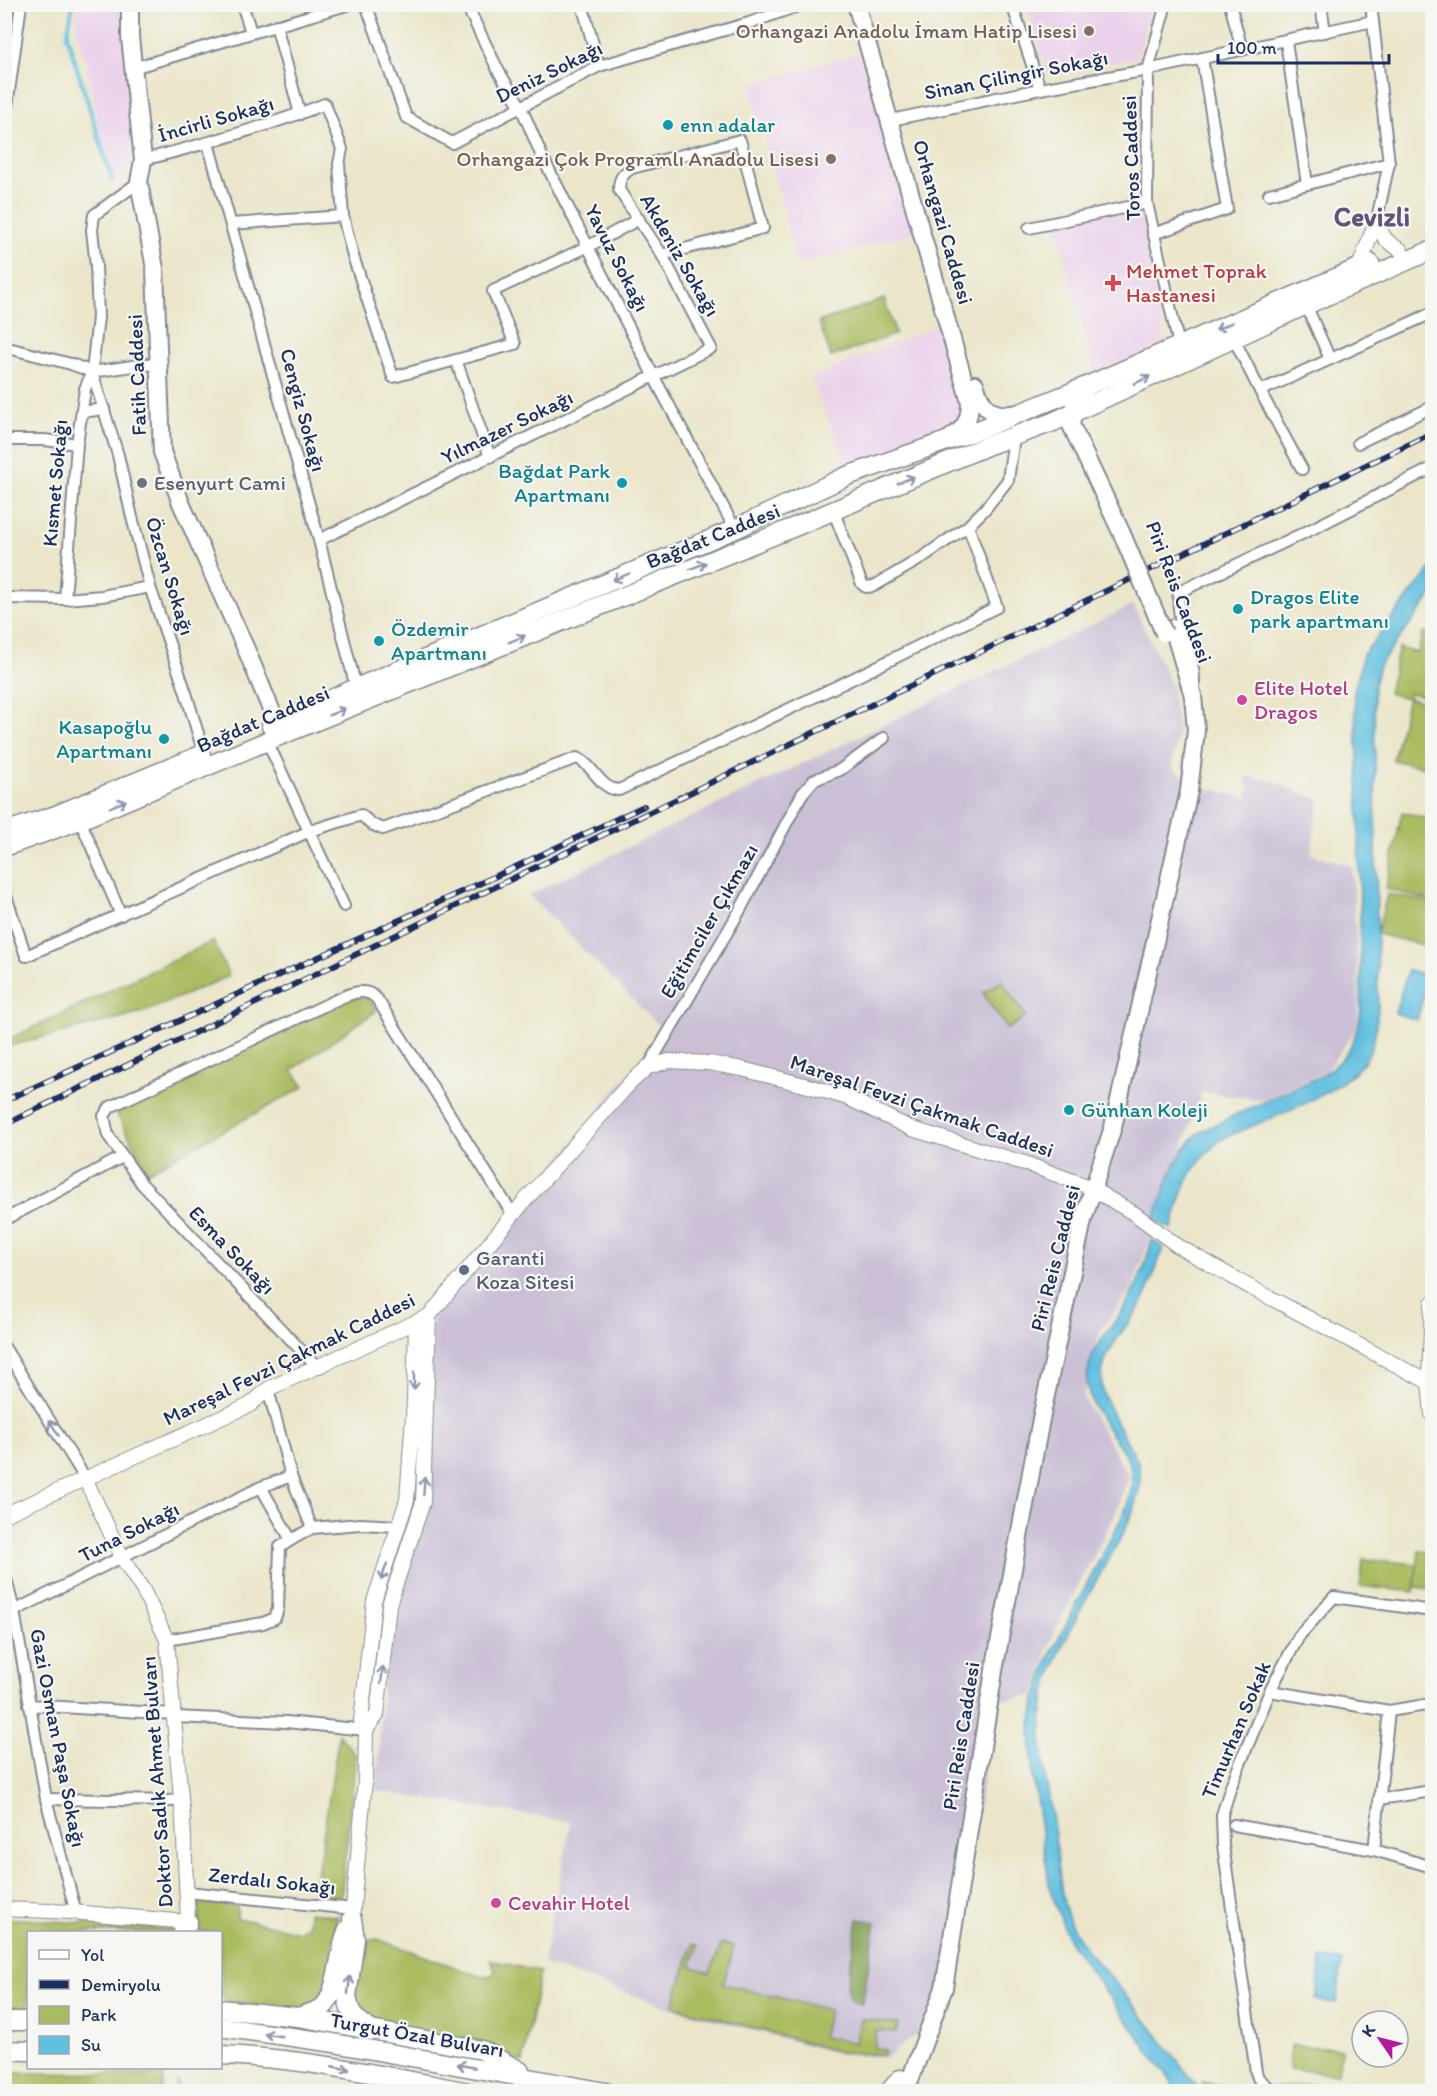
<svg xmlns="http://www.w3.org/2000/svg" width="1437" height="2096" font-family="Itim,sans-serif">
  <rect width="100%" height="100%" fill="#f6f6f2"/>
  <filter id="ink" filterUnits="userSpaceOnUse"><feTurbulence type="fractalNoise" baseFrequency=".0167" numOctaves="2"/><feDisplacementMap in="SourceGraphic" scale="12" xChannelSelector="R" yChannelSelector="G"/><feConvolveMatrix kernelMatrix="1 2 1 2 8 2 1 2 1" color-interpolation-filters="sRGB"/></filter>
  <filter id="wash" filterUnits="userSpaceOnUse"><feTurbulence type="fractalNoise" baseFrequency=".008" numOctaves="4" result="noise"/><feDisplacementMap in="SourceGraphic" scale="24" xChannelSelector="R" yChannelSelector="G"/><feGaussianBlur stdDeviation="1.35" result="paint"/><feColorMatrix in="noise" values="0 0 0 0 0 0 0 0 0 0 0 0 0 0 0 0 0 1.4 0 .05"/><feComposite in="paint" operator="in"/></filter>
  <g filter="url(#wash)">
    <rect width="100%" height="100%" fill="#ebe6ca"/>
    <g fill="#ebd1eb">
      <path d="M77 5H124L134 155 128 168 116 176 109 168 102 145 87 64 77 32Z"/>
      <path d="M1026 5 1027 4 1151 5 1137 58 1048 74Z"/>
      <path d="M859 53 915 232 798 264 750 85Z"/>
      <path d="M1141 203 1165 344 1094 372 1056 223Z"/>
      <path d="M943 323 968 402 962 418 946 431 848 467 811 378Z"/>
    </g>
    <path fill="#cbbfd5" d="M1133 605 1171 684 1178 731 1172 768 1197 786 1246 798 1249 786 1246 784 1248 776 1272 781 1319 800 1311 854 1352 866 1359 1000 1356 1029 1326 1071 1264 1100 1202 1092 1131 1291 1100 1330 1083 1397 1129 1477 1115 1514 1051 1639 1034 1696 997 1700 942 2016 887 2057 839 2054 672 2008 543 1964 571 1822 377 1791 386 1606 424 1502 432 1317 513 1215 664 1031 529 895Z"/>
    <g fill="#aabc60" stroke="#62765f" stroke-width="1.5">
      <path d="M884 299 896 334 831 357 819 322Z"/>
      <path d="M1423 632 1432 634V698L1409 693 1408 698 1432 704V769L1393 760 1408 698 1388 693 1399 648 1418 653Z"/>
      <path d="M1402 812 1432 820V901L1386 889Z"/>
      <path d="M1387 894 1432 903V947L1377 934Z"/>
      <path d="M213 941 229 976 147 1011 5 1047V1041Z"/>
      <path d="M1002 981 1026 1017 1007 1029 983 993Z"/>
      <path d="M364 997 372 1002 376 1011 292 1070 304 1087 147 1172 114 1108 352 998Z"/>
      <path d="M1419 1550 1432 1552V1589L1415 1587Z"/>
      <path d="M1363 1559 1417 1564 1414 1592 1360 1586Z"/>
      <path d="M339 1735 356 1756 341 1897 314 1894Z"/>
      <path d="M198 1903 237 1905V1918L299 1932 308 1926 309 1912 338 1916 324 1991C303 2021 255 2004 225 2001L221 1995 220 1932H200Z"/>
      <path d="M4 1918H5L174 1929 173 1932H28V2009H5Z"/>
      <path d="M377 1939 482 1977 494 1974 495 1971 490 1960 540 1972 523 2062 368 2022 359 2013 356 1998 362 1940Z"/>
      <path d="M722 1943 734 1946 723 1984 829 2010 822 2037 855 2043 861 2019 898 2024 896 2032 876 2031 874 2048 885 2050 884 2055 840 2052 673 2006 693 1944 698 1946 691 1966 710 1973Z"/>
      <path d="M1291 2045 1341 2049 1338 2074 1289 2069Z"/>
      <path d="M5 2073 164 2074 162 2091 5 2092Z"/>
      <path d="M1202 2082 1250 2091 1305 2085 1432 2089V2091L1208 2092Z"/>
    </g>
    <path fill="#87a456" stroke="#516a5a" stroke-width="1.5" d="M858 1919 876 1922 862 2004 852 2001 848 1994 847 1985Z"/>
    <g fill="#61c0e0" stroke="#3e789f" stroke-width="1.5">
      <path d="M1432 567V595L1379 665 1374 686 1378 1008C1376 1024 1376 1042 1367 1057 1344 1095 1264 1120 1224 1138 1189 1163 1182 1189 1172 1229L1154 1220 1170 1175 1184 1149 1197 1134 1237 1114 1321 1076C1348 1058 1356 1042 1361 1011L1358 758 1354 692 1363 655Z"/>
      <path d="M1408 970 1429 976 1417 1020 1395 1013Z"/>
      <path d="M1152 1239 1163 1248C1156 1268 1150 1289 1139 1307 1123 1334 1093 1359 1104 1394 1111 1418 1128 1441 1139 1464 1147 1506 1107 1559 1088 1596 1067 1635 1043 1677 1042 1723 1040 1763 1052 1804 1056 1844 1060 1875 1060 1908 1077 1936 1089 1956 1108 1973 1123 1992 1150 2024 1175 2058 1201 2091H1178L1069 1941 1050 1890 1032 1771 1031 1725 1035 1702 1048 1659 1124 1513C1146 1460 1119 1453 1096 1410 1092 1403 1088 1392 1087 1384 1087 1350 1108 1333 1125 1307 1138 1286 1146 1264 1152 1239Z"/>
      <path d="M1321 1958 1342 1960 1337 2003 1316 2000Z"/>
    </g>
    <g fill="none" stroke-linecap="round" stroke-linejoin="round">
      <g stroke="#61c0e0" stroke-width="4">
        <path d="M73 4 67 36 112 180"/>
        <path d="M176 2092 177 2082"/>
      </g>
    </g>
  </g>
  <g filter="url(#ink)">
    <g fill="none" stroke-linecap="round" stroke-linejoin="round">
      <g stroke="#838a94" stroke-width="14">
        <g id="minor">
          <path d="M242 4 251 32"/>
          <path d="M366 4 406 117 452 143 599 66 749 23 804 4"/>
          <path d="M466 4 499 72 521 107 541 154 654 377 735 529"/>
          <path d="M582 4 599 66"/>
          <path d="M1012 4 1040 89"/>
          <path d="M1166 4 1148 70 1147 203 1179 346"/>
          <path d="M1230 4 1242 50"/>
          <path d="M1321 4 1325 32"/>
          <path d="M1371 4 1389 163 1377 219"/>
          <path d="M276 25 300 114"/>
          <path d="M1286 41 1307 184"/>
          <path d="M133 68 350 4"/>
          <path d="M891 120 1040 89 1148 70 1373 21"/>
          <path d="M4 128 21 4"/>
          <path d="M208 143 319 540 356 688"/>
          <path d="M143 160C205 144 266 127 325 104L342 149 339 164 343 216"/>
          <path d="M139 182 94 215 92 230 96 266 98 317 92 372 118 455 131 513 150 587 186 693 204 754"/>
          <path d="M1269 194 1389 163"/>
          <path d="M231 224 343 216 353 256 393 377 456 360"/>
          <path d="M1029 228 1147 203"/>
          <path d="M1153 234 1227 209 1202 58"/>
          <path d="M1306 305 1330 359"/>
          <path d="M1233 337 1260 391 1432 313"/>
          <path d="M4 347 71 364 92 372 146 364 158 366"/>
          <path d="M1260 391 1302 469"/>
          <path d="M82 412 104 409"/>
          <path d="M4 440H44L77 444"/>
          <path d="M1358 443 1432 407"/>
          <path d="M490 457 456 360 515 344 493 291 589 246 639 219"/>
          <path d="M833 510 862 584 866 587 874 586 920 559 968 526 985 509 1008 480 1014 437"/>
          <path d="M319 540 711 348 662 255 619 190C619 179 622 174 632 168L740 140 763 228 662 255"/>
          <path d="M4 598 65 599 102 596 150 587"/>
          <path d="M65 599 77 444 85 389 92 372"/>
          <path d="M1194 687C1196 654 1175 624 1179 592L1312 529 1432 468"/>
          <path d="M267 741 344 906"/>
          <path d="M80 820 121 915"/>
          <path d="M4 890 26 956 310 831 361 815 373 825 383 829 577 758C594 765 599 789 619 790L852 679 997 607 968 526"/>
          <path d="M648 1067 739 912 802 794 814 780 840 770 884 738"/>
          <path d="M4 1220 122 1157"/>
          <path d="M4 1347 85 1478"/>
          <path d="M318 1368 142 1184 108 1135 104 1116 110 1107 334 1001C347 995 365 985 377 999L513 1215"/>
          <path d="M291 1476 312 1528"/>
          <path d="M291 1540 312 1528 360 1524 399 1526"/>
          <path d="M4 1571 14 1611 46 1799 76 1913"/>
          <path d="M14 1611 261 1487"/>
          <path d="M167 1640 263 1623 275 1618 278 1609 280 1547 291 1540 261 1487 291 1476 268 1389"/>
          <path d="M1270 1691 1389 1711 1432 1704"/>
          <path d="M29 1705 174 1714"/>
          <path d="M1389 1711 1374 1850 1432 1867"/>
          <path d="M175 1717 286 1722 366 1730"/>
          <path d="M46 1799 181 1801"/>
          <path d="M1379 1799 1432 1791"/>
          <path d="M1234 1825 1374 1850"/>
          <path d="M188 1892 353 1909"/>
          <path d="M1274 2092 1258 2078 1256 2072 1233 1916 1223 1845 1222 1815 1231 1786 1270 1691 1299 1636 1334 1597 1432 1611"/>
        </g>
      </g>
      <g stroke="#838a94" stroke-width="16">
        <g id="tertiary">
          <path d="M1377 219C1382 236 1384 241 1401 250"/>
          <path d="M1359 267 1377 219"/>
          <path d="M1432 1303 1429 1382 1432 1414"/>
          <path d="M4 1515 250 1405 268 1389 429 1316 522 1204 630 1083 648 1067 669 1061 709 1063 742 1069 812 1087 848 1098 912 1129 1027 1164 1087 1186 1135 1214 1178 1246 1250 1287 1432 1384"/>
          <path d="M366 1730 377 1715 389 1605 423 1502 429 1316"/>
          <path d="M4 1909 72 1912 188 1922 183 1820 167 1640 143 1590 122 1558 85 1478"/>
          <path d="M352 1919 365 1781 366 1730 361 1721 374 1601 407 1500 414 1401 416 1322"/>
        </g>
      </g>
      <g stroke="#838a94" stroke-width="20">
        <g id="secondary">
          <path d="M130 4V37L143 160 139 182 155 269 162 452 181 503 246 649 277 724"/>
          <path d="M856 4 970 402C970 419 965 429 950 438"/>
          <path d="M975 384C982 408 991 418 1018 413"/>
          <path d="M1089 385 1076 399 1071 425 1122 534"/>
          <path d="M910 2080 944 1988 994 1671 1041 1419 1083 1220 1113 1127 1189 791 1196 730 1193 696 1173 628"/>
        </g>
      </g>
      <g stroke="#838a94" stroke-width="21">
        <g id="primary">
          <path d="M271 726 356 688 735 529 847 476 981 429 1089 385 1370 263"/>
          <path d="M4 832 56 815 201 755"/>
          <path d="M4 847 80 820 267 741 797 526 989 445 1053 422 1306 305 1432 250"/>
        </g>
      </g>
      <g stroke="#838a94" stroke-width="21">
        <g id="trunk">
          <path d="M352 1919 355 1939 347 1997 350 2009 354 2017 372 2031"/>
          <path d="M183 1932 188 1922"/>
          <path d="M220 2009 298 2017 482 2050 520 2071"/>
          <path d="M298 2017C306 2014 318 2012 324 2006 338 1992 339 1949 348 1929"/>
          <path d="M4 2021H28"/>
          <path d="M220 2027 328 2042 606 2092"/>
          <path d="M4 2050 28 2051"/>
          <path d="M220 2055C304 2058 386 2076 468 2092"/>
          <path d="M889 2092 900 2079"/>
        </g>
      </g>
      <use href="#minor" stroke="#fff" stroke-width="10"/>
      <use href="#tertiary" stroke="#fff" stroke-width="14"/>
      <use href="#secondary" stroke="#fff" stroke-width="16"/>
      <use href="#primary" stroke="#fff" stroke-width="18"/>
      <use href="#trunk" stroke="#fff" stroke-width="18"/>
      <g stroke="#1b2f5e" stroke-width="6">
        <g id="rail">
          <path d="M4 1101 507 871 644 806"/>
          <path d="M4 1125 1432 433"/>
        </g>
      </g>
      <use href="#rail" stroke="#f6f6f2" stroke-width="4" stroke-dasharray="11" stroke-linecap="butt"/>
      <g stroke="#838a94" stroke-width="20" stroke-linecap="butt">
        <path id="secondary-bridge" d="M1122 534 1164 633"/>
      </g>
      <use href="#secondary-bridge" stroke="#fff" stroke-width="16"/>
    </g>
    <defs><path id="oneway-shaft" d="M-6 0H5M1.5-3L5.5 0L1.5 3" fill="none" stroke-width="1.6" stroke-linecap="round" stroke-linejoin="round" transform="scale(1.5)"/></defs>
    <g stroke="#8d97ae">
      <use href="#oneway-shaft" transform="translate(1224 326) rotate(156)"/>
      <use href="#oneway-shaft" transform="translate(1142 380) rotate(-25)"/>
      <use href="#oneway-shaft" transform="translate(906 480) rotate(-22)"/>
      <use href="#oneway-shaft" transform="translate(698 566) rotate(-22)"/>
      <use href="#oneway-shaft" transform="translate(621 577) rotate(157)"/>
      <use href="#oneway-shaft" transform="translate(517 639) rotate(-22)"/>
      <use href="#oneway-shaft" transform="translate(337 712) rotate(-22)"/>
      <use href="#oneway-shaft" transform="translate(118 804) rotate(-23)"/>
      <use href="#oneway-shaft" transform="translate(414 1381) rotate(91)"/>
      <use href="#oneway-shaft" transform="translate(54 1428) rotate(-122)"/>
      <use href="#oneway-shaft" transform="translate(424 1486) rotate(-86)"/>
      <use href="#oneway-shaft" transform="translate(384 1572) rotate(109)"/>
      <use href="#oneway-shaft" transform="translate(382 1675) rotate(-84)"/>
      <use href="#oneway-shaft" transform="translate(349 1985) rotate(-83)"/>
      <use href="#oneway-shaft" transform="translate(273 2035) rotate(-172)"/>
      <use href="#oneway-shaft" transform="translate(466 2066) rotate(-169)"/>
      <use href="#oneway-shaft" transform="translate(341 2068) rotate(11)"/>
    </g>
  </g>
  <g fill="#8d6e63" stroke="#f6f6f2" stroke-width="2">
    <circle cx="1089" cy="31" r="6"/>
    <circle cx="831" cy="159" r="6"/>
  </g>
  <g fill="#0f9aa8" stroke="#f6f6f2" stroke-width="2">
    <circle cx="668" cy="125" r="6"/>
    <circle cx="622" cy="483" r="6"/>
    <circle cx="1238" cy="609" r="6"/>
    <circle cx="379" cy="641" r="6"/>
    <circle cx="164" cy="739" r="6"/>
    <circle cx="1069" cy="1110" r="6"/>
  </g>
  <path fill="#e0444e" stroke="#f6f6f2" stroke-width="2" d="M1110 274h6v6h6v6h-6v6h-6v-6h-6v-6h6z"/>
  <circle fill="#6b7280" stroke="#f6f6f2" stroke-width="2" cx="142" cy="483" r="6"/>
  <g fill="#d1479c" stroke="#f6f6f2" stroke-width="2">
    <circle cx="1242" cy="700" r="6"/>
    <circle cx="496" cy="1903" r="6"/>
  </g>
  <circle fill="#5c6f8a" stroke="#f6f6f2" stroke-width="2" cx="464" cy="1270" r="6"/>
  <g text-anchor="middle" stroke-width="4.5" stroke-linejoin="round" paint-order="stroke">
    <g font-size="21" fill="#785e54" stroke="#f6f6f2" text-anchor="end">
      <text x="1077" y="38">Orhangazi Anadolu İmam Hatip Lisesi</text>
      <text x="819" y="166">Orhangazi Çok Programlı Anadolu Lisesi</text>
    </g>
    <g font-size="21" fill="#1b2f5e" stroke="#f6f6f2">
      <text transform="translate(549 72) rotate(-26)" y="7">Deniz Sokağı</text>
      <text transform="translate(1016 75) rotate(-11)" y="7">Sinan Çilingir Sokağı</text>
      <text transform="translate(216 119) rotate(-16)" y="7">İncirli Sokağı</text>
      <text transform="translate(1131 158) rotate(-92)" y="7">Toros Caddesi</text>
      <text transform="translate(943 222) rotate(74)" y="7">Orhangazi Caddesi</text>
      <text transform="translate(680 255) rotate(60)" y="7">Akdeniz Sokağı</text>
      <text transform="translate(617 258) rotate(63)" y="7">Yavuz Sokağı</text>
      <text transform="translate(137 375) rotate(-92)" y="7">Fatih Caddesi</text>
      <text transform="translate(303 410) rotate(75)" y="7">Cengiz Sokağı</text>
      <text transform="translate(507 427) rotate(-26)" y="7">Yılmazer Sokağı</text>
      <text transform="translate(55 483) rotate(-85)" y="7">Kısmet Sokağı</text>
      <text transform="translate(713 536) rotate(-22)" y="7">Bağdat Caddesi</text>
      <text transform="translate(170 576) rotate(73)" y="7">Özcan Sokağı</text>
      <text transform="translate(1179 592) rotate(69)" y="7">Piri Reis Caddesi</text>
      <text transform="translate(263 719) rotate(-23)" y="7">Bağdat Caddesi</text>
      <text transform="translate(709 921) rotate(-60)" y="7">Eğitimciler Çıkmazı</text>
      <text transform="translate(922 1106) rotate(19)" y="7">Mareşal Fevzi Çakmak Caddesi</text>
      <text transform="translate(232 1250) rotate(46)" y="7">Esma Sokağı</text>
      <text transform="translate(1055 1258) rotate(-76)" y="7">Piri Reis Caddesi</text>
      <text transform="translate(289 1359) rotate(-26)" y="7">Mareşal Fevzi Çakmak Caddesi</text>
      <text transform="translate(129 1532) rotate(-27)" y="7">Tuna Sokağı</text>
      <text transform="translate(1236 1730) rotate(-67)" y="7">Timurhan Sokak</text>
      <text transform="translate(961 1736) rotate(-81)" y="7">Piri Reis Caddesi</text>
      <text transform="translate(58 1738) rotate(79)" y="7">Gazi Osman Paşa Sokağı</text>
      <text transform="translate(157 1782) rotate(-94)" y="7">Doktor Sadık Ahmet Bulvarı</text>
      <text transform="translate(272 1881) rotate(6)" y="7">Zerdalı Sokağı</text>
      <text transform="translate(417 2035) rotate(10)" y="7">Turgut Özal Bulvarı</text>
    </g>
    <g font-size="21" fill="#0d838f" stroke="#f6f6f2" text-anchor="start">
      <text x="680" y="132">enn adalar</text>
      <text x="610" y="478" text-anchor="end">Bağdat Park<tspan x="610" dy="24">Apartmanı</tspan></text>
      <text x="1250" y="604">Dragos Elite<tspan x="1250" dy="24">park apartmanı</tspan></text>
      <text x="391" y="636">Özdemir<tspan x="391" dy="24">Apartmanı</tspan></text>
      <text x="152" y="734" text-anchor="end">Kasapoğlu<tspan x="152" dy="24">Apartmanı</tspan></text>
      <text x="1081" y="1117">Günhan Koleji</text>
    </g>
    <g font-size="21" fill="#be3a42" stroke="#f6f6f2" text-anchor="start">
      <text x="1126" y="278">Mehmet Toprak<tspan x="1126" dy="24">Hastanesi</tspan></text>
    </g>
    <g font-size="21" fill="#5b616d" stroke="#f6f6f2" text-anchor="start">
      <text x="154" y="490">Esenyurt Cami</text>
    </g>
    <g font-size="21" fill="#b23c85" stroke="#f6f6f2" text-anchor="start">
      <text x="1254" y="695">Elite Hotel<tspan x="1254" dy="24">Dragos</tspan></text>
      <text x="508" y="1910">Cevahir Hotel</text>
    </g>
    <g font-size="21" fill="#4e5e75" stroke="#f6f6f2" text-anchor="start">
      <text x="476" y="1265">Garanti<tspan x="476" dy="24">Koza Sitesi</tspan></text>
    </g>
    <g font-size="27" font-weight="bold" fill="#61537b" stroke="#f6f6f2">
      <text x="1372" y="226">Cevizli</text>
    </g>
  </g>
  <rect width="1437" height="2096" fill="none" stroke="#f6f6f2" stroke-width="24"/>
  <rect x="27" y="1931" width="195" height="138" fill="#f6f6f2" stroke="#9ea6b7" stroke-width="1.5"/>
  <rect x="39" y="1950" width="30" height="9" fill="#ffffff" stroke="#9ea6b7" stroke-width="1.5"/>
  <text x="81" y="1961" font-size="18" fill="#1b2f5e">Yol</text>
  <rect x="39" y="1980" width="30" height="9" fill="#1b2f5e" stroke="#9ea6b7" stroke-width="1.5"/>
  <text x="81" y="1991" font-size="18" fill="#1b2f5e">Demiryolu</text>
  <rect x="39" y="2006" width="30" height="18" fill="#aabc60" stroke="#9ea6b7" stroke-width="1.5"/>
  <text x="81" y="2021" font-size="18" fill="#1b2f5e">Park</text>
  <rect x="39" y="2036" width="30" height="18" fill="#61c0e0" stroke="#9ea6b7" stroke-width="1.5"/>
  <text x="81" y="2051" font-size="18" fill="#1b2f5e">Su</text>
  <g transform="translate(1380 2039) rotate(305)"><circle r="28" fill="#f6f6f2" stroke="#9ea6b7" stroke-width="1.5"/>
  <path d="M0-4.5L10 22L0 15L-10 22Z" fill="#b5179e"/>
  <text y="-9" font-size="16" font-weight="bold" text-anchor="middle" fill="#1b2f5e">K</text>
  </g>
  <path d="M1218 54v9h171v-9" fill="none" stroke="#1b2f5e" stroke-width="3"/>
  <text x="1227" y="54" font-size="18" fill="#1b2f5e" stroke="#f6f6f2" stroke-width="4.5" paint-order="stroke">100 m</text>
</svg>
